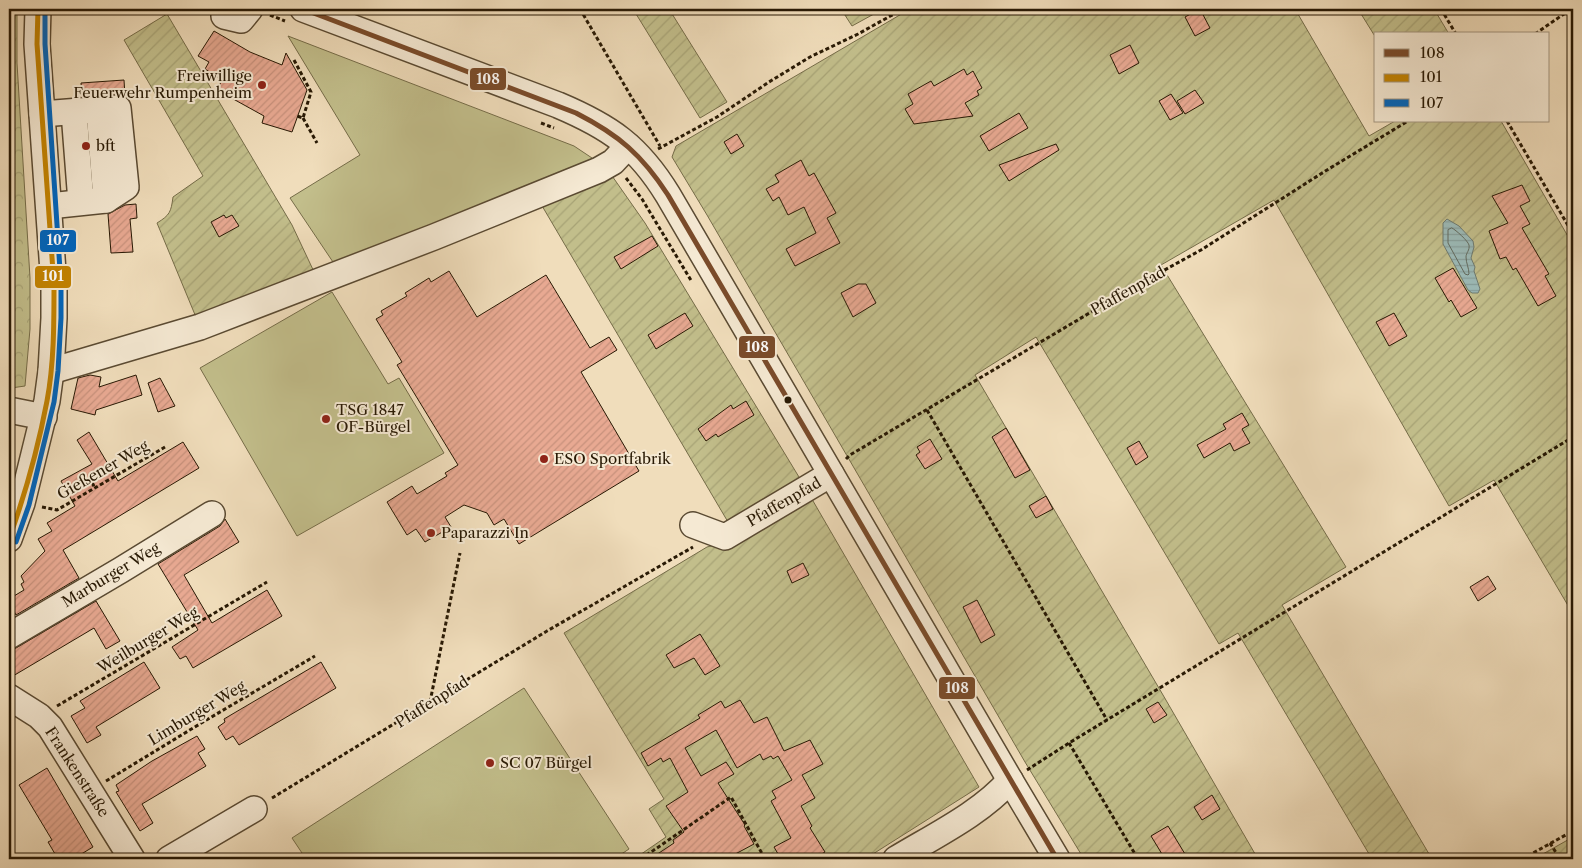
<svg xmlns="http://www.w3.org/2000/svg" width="1582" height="868" font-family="'Libre Caslon Text',serif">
  <defs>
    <pattern id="forest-crowns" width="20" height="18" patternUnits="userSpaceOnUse" patternTransform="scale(1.25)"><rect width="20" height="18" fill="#c2be8b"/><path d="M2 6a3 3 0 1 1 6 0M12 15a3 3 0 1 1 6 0" fill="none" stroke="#a7a376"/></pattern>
    <pattern id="garden-furrows" width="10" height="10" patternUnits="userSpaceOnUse" patternTransform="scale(1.25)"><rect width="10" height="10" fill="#c2be8b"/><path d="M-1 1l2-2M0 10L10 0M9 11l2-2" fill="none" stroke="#a7a376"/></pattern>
    <pattern id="water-rules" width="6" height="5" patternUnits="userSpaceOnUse" patternTransform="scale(1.25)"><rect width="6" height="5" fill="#9cbab7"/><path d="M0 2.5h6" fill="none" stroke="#869f9c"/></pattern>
    <pattern id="building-hatch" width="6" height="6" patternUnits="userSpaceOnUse" patternTransform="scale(1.25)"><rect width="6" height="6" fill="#e8a992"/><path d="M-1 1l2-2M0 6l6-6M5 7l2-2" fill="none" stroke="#c7917c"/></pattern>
  </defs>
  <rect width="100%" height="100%" fill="#f0ddbb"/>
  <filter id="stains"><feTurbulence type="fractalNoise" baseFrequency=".004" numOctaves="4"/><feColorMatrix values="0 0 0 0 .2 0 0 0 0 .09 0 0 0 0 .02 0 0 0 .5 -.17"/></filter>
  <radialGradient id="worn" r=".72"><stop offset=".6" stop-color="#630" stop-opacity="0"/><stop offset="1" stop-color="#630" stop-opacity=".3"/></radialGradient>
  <g fill="#c2be8b" stroke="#756c48">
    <path d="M288 36 574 146 595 160 337 268 290 198 360 155Z"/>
    <path d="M332 292 388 384 399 378 444 453 297 536 200 368Z"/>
    <path d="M524 688 629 849 614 859H306L292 838Z"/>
  </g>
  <path fill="url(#forest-crowns)" stroke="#756c48" d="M9 9H17V63L30 278V329L25 386 11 388 9 385Z"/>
  <g fill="url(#garden-furrows)" stroke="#756c48">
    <path d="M633 9H669L727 102 700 118Z"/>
    <path d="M841 9H883L852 26Z"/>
    <path d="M910 9H1295L1369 136 1395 121H1501L1573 245V614L1494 480 1449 506 1274 200 1161 265 1346 567 1282 605 1432 859H1372L1238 633 1219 644 1036 337 975 375 1163 695 1258 859H1084L1025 762 707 215 672 157 676 146Z"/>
    <path d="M1358 9H1434L1449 34H1376V38Z"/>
    <path d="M167 14 292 225 316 276 198 322 157 223C170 215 171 212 173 197L203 176 124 40Z"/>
    <path d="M610 173 645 223 802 482 979 787 865 859H634L666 837 649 809 664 799 564 633 707 547 738 539 538 199Z"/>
    <path d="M1573 837V859H1534Z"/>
  </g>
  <path fill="url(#water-rules)" stroke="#6e7a6f" d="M1447 219 1459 226 1473 241 1474 247 1471 258 1475 267 1474 271 1480 289 1478 293H1472L1468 290 1443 244V223Z"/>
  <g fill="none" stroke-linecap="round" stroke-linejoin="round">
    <path stroke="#626a5e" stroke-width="1" d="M1452 228C1456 230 1468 241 1469 245 1470 250 1466 253 1466 257 1466 263 1469 268 1469 274L1468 275 1465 274 1448 243V230Z"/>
  </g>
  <g fill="url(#building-hatch)" stroke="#281904">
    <path d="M1200 9 1210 28 1195 36 1185 17Z"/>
    <path d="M214 31 250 52 282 65 286 53 307 90 292 132 262 123 264 116 217 90 222 80 205 69 209 62 198 56Z"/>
    <path d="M1130 45 1139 63 1119 74 1110 55Z"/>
    <path d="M964 69 967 75 973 71 982 88 977 91 979 95 965 103 973 116 914 124 905 109 913 104 908 94 931 81 934 86Z"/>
    <path d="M124 80 125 96 117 94 82 96 81 83Z"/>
    <path d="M1195 90 1204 103 1185 114 1177 101Z"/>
    <path d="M1171 94 1183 113 1170 120 1159 101Z"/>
    <path d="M1019 113 1028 128 989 151 980 136Z"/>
    <path d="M737 134 744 146 731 154 724 142Z"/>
    <path d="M1056 144 1059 150 1009 181 999 165Z"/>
    <path d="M801 160 809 176 814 173 836 213 827 218 840 243 795 266 786 249 816 233 804 207 788 215 779 197 773 201 766 189 779 182 775 175Z"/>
    <path d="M1522 185 1530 201 1520 206 1530 224 1522 228 1549 274 1545 276 1556 296 1538 306 1516 268 1513 270 1506 257 1500 259 1489 231 1508 223 1492 196Z"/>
    <path d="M136 204 137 218 130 219 133 252 111 253 108 214 125 205Z"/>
    <path d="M224 215 226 218 232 215 239 226 219 237 211 222Z"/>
    <path d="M652 236 658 246 621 269 614 257Z"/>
    <path d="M1453 268 1477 308 1461 317 1451 300 1449 302 1435 278Z"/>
    <path d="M449 271 477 317 546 275 590 348 609 337 617 350 581 372 639 471 519 544 504 519 494 525 487 513 464 505 445 517 451 527 425 542 416 529 407 535 387 502 412 486 417 494 447 476 445 473 458 465 397 365 402 362 376 319 383 315 381 311 407 296 405 293 429 278 431 282Z"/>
    <path d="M858 284H866L876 303 853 317 841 293Z"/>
    <path d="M685 313 693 326 656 349 648 335Z"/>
    <path d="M1394 313 1407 336 1389 346 1376 322Z"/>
    <path d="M90 375 101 377 99 387 136 375 142 395 96 410 95 415 71 409 78 378Z"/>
    <path d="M160 378 175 406 158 412 148 383Z"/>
    <path d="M746 401 754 415 718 437 716 434 706 441 698 429 731 405 733 409Z"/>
    <path d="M1242 413 1249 425 1242 429 1250 443 1234 451 1230 443 1204 458 1197 445 1226 429 1223 424Z"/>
    <path d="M1006 428 1030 470 1015 478 992 437Z"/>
    <path d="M89 432 118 481 183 442 199 468 63 550 79 578 16 615 9 602V599L24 590 21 584 24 582 21 576 45 551 38 539 52 531 47 523 75 506 61 481 92 464 77 440Z"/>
    <path d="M930 439 942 459 925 469 916 455 920 452 917 447Z"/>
    <path d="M1139 441 1148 457 1136 465 1127 448Z"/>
    <path d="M1046 496 1053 509 1036 518 1029 506Z"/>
    <path d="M225 519 239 542 184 575 212 623 267 590 282 616 193 668 186 656 180 659 172 647 198 630 158 564 220 526Z"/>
    <path d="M803 563 809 575 792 583 787 571Z"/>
    <path d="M1488 576 1496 589 1478 601 1470 587Z"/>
    <path d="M977 600 995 635 981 643 963 607Z"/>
    <path d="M96 601 120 641 106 649 94 628 13 676 9 668V650L16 648Z"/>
    <path d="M700 634 720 666 705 675 694 658 674 668 666 655Z"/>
    <path d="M144 662 160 688 96 727 101 735 87 743 71 716 85 708 80 701Z"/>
    <path d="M321 662 336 688 239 745 233 736 226 740 218 727 225 722 224 719Z"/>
    <path d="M740 700 754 723 767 717 784 751 810 740 823 764 802 775 815 798 801 806 812 826 810 828 825 852 812 859H781L774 847 791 838 771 801 776 798 772 791 792 780 778 756 773 759 771 756 763 760 760 754 737 768 716 730 685 748 701 776 726 762 734 774 718 783 745 825 744 826 754 844 726 859H650L674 843 673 840 684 832 666 806 688 792 670 758 663 762 661 758 648 766 641 753 700 718 698 715 721 701 725 708Z"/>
    <path d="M1158 702 1167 715 1154 723 1146 709Z"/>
    <path d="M197 736 205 749 198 753 206 766 142 804 153 823 140 831 116 792 119 791 116 785 152 761Z"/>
    <path d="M47 768 93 847 73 859H58L48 842 52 840 19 785Z"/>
    <path d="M1212 795 1220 809 1202 820 1194 807Z"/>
    <path d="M1168 826 1188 859H1165L1151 836Z"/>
  </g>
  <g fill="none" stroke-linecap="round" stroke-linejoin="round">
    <g stroke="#5a4a32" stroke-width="28">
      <g id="minor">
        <path d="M303 9 558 105C610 127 638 146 668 195L1010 780 1057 859"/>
        <path d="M224 16 241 20 250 9"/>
        <path d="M99 110 106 200"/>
        <path d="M74 112 81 202"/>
        <path d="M42 114 118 108 126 187 106 200 49 206"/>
        <path d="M51 371 200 327 434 237 599 170 613 162 628 146"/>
        <path d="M9 410 44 417"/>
        <path d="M693 525 725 537 831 474"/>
        <path d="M9 539 22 503 47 401 51 371 54 318V286L37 44 38 9"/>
        <path d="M9 636 121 570 212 514"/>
        <path d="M9 697 39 716 50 727 132 859"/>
        <path d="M169 859 254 809"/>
        <path d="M896 859C932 837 982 813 1010 780"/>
      </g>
    </g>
    <g stroke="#281904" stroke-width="3" stroke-dasharray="4 2.5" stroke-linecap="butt">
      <path d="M580 9 660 146"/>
      <path d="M1441 9 1456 34"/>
      <path d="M270 15 285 21"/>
      <path d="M1535 34 1571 9"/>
      <path d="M294 60 311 92 303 118 297 116"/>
      <path d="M303 118 317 143"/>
      <path d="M1507 121 1573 234"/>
      <path d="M541 123 554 128"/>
      <path d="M658 149 717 117 769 82 810 57 858 34 903 9"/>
      <path d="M626 178 642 199 692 282"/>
      <path d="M927 410 1107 720"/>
      <path d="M846 459 850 455 1130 289 1201 250 1327 170 1408 121"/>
      <path d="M89 477 95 488"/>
      <path d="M42 507 57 510 165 447"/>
      <path d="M430 702 460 553"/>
      <path d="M57 706 267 582"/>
      <path d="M1069 743 1138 859"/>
      <path d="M1027 770 1069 743 1573 437"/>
      <path d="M106 781 203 722 315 656"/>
      <path d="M272 798 547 631 693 547"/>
      <path d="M1550 843 1560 859"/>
      <path d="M641 859 731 797 765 859"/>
      <path d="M1522 859 1573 831"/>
    </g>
    <use href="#minor" stroke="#f5e9d3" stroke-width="25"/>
    <g stroke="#f5e9d3" stroke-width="9">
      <path id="bus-1" d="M303 9 576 113C619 135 642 155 668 195L1057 859"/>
    </g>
    <g stroke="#f5e9d3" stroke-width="9">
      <path id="bus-2" d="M9 539C25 495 38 448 47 401 54 364 54 324 54 286L37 44 38 9"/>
    </g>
    <g stroke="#f5e9d3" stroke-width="9">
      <path id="bus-3" d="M16 542 29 505 54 402 58 371 61 318V285L45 44V9"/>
    </g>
    <use href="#bus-1" stroke="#7a4b2a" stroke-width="5"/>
    <use href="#bus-2" stroke="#c38301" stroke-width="5"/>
    <use href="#bus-3" stroke="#0065bd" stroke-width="5"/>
  </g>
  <g fill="#8f2418" stroke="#f5e9d3" stroke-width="2">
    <circle cx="262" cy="85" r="5"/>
    <circle cx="86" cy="146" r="5"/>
    <circle cx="326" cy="419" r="5"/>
    <circle cx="544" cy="459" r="5"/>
    <circle cx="431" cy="533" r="5"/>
    <circle cx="490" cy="763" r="5"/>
  </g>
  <circle fill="#281904" stroke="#f5e9d3" stroke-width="2" cx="788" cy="400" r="4.5"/>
  <g text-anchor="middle" stroke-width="4" stroke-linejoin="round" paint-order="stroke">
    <g font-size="15" fill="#281904" stroke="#f5e9d3" text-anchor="start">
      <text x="252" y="81" text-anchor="end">Freiwillige<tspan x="252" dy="17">Feuerwehr Rumpenheim</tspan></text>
      <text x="96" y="151">bft</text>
      <text x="336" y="415">TSG 1847<tspan x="336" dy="17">OF-Bürgel</tspan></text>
      <text x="554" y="464">ESO Sportfabrik</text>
      <text x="441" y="538">Paparazzi In</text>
      <text x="500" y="768">SC 07 Bürgel</text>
    </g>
    <g font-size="15" fill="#281904" stroke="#f5e9d3">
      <text transform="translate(1128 291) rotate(-29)" y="5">Pfaffenpfad</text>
      <text transform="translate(103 470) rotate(-30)" y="5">Gießener Weg</text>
      <text transform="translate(784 502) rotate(-30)" y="5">Pfaffenpfad</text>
      <text transform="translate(111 575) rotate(-31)" y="5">Marburger Weg</text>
      <text transform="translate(148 640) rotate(-31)" y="5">Weilburger Weg</text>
      <text transform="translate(432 702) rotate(-32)" y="5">Pfaffenpfad</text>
      <text transform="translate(197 713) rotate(-31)" y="5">Limburger Weg</text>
      <text transform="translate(77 772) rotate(57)" y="5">Frankenstraße</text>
    </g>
  </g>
  <g stroke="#f5e9d3" stroke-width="2">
    <rect x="469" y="67" width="38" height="24" rx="5" fill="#7a4b2a"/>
    <rect x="39" y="229" width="38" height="24" rx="5" fill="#0065bd"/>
    <rect x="34" y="265" width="38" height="24" rx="5" fill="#c38301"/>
    <rect x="738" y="335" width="38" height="24" rx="5" fill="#7a4b2a"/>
    <rect x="938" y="676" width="38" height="24" rx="5" fill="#7a4b2a"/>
  </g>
  <g font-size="14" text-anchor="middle" font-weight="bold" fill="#fff">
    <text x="488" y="84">108</text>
    <text x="58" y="245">107</text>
    <text x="53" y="281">101</text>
    <text x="757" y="352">108</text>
    <text x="957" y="693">108</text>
  </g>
  <rect width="1582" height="868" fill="none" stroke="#f0ddbb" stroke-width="30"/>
  <rect x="10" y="10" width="1562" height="848" fill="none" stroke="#281904" stroke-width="2.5"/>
  <rect x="15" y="15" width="1552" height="838" fill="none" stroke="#281904"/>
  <rect x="1374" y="32" width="175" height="90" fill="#f5e9d3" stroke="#a39680"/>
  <rect x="1384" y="49" width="25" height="8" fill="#7a4b2a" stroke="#a39680"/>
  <text x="1420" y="58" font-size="15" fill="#281904">108</text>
  <rect x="1384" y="74" width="25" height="8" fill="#c38301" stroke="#a39680"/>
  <text x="1420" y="82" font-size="15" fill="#281904">101</text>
  <rect x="1384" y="99" width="25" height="8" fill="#0065bd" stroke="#a39680"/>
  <text x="1420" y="108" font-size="15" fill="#281904">107</text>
  <rect width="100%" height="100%" filter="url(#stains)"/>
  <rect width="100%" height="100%" fill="url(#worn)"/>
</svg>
